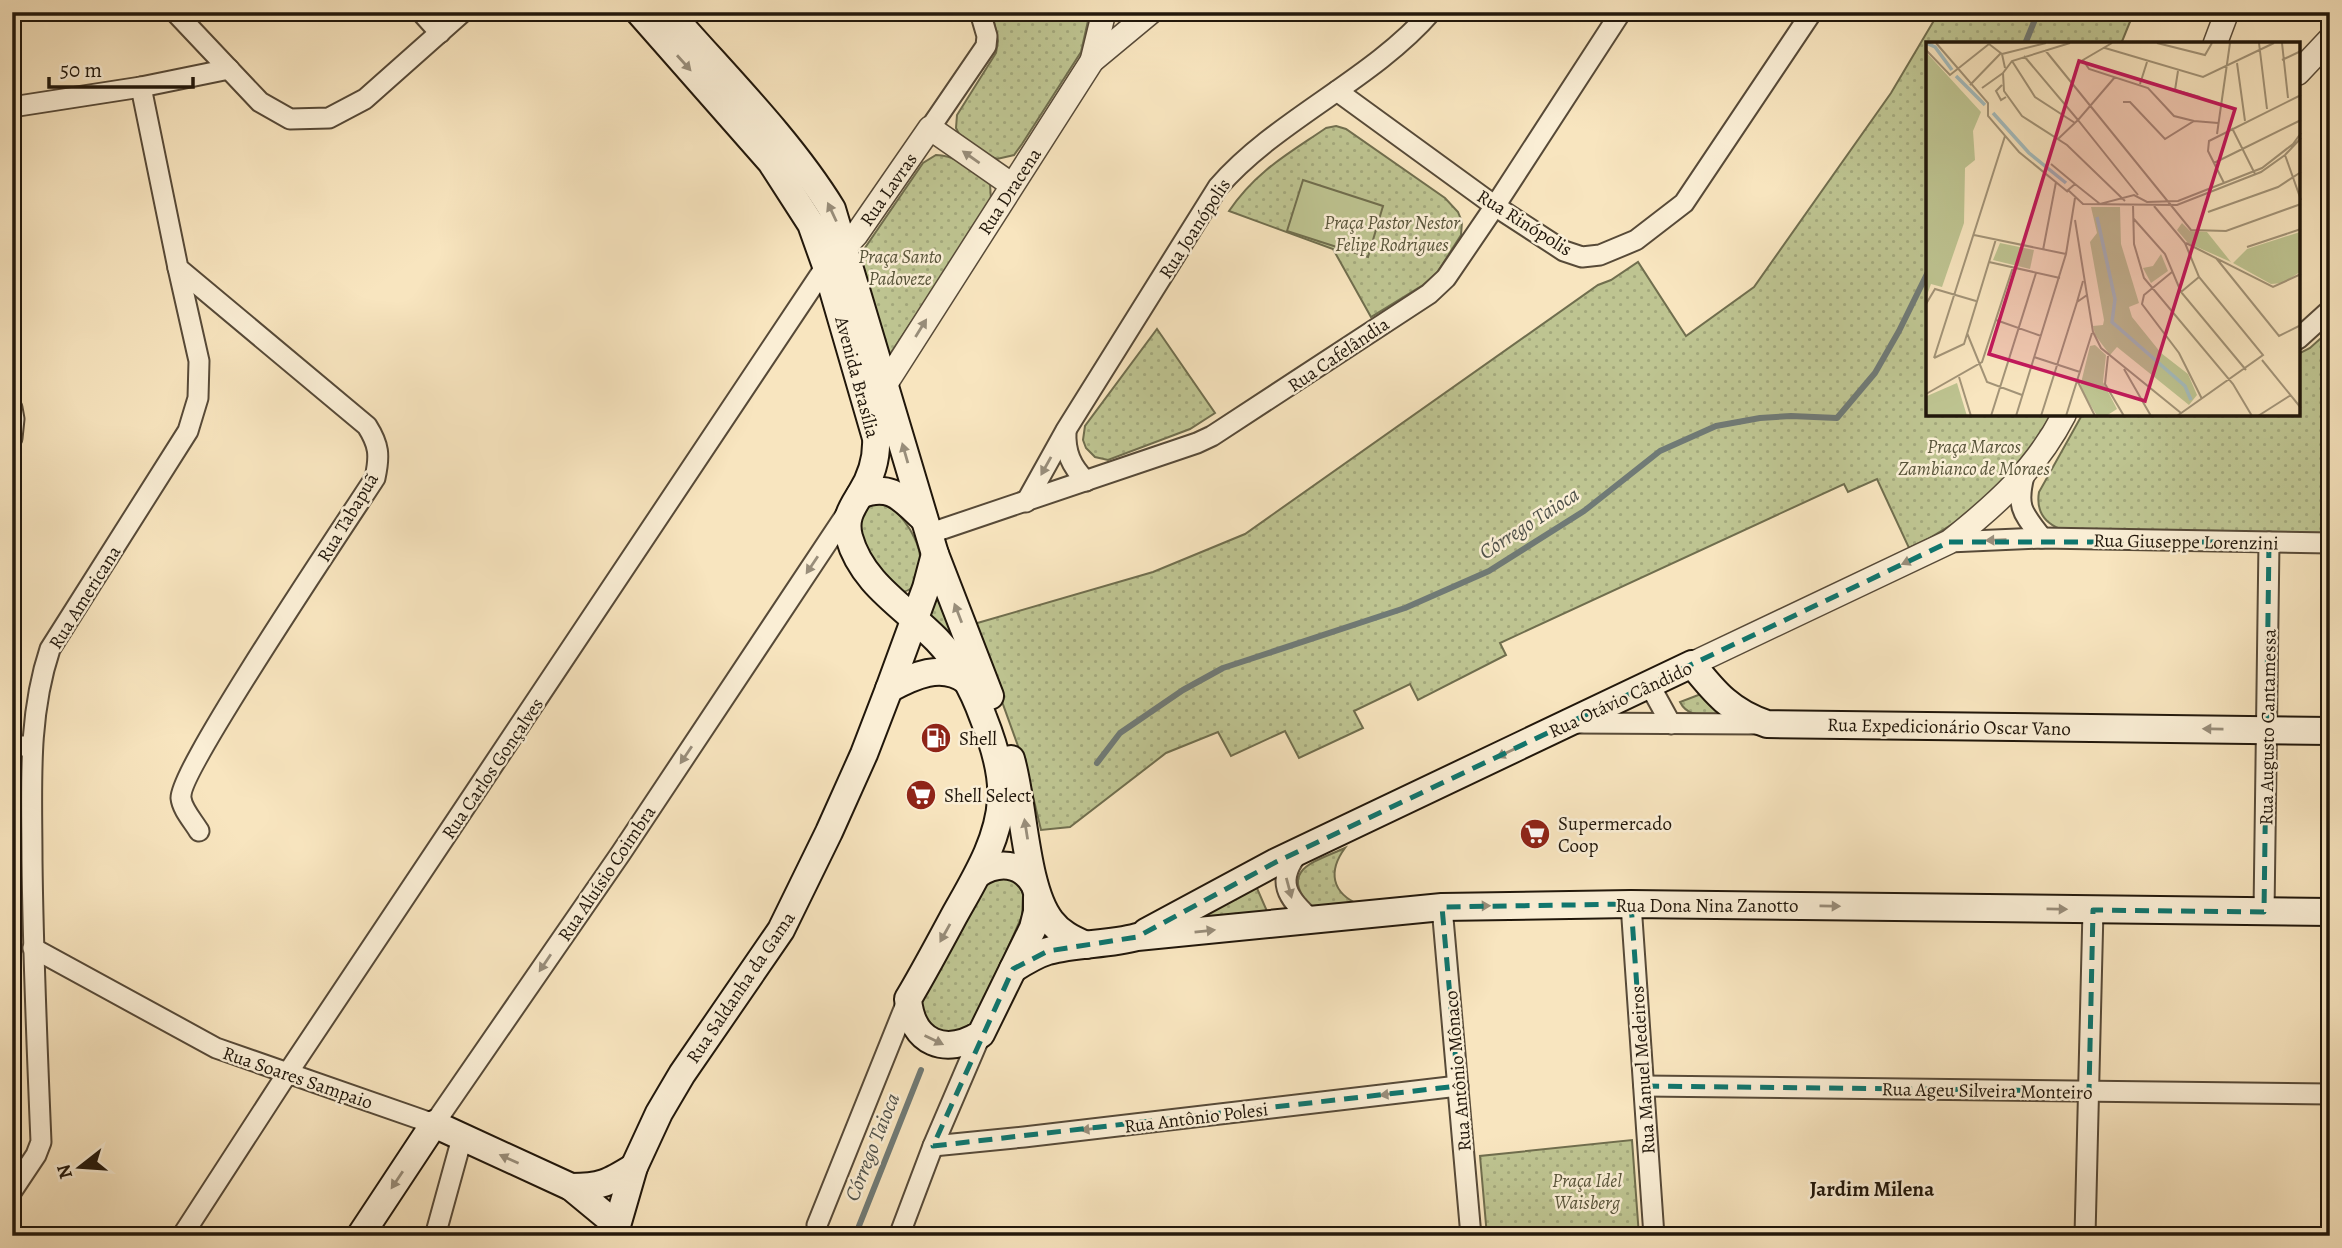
<svg xmlns="http://www.w3.org/2000/svg" width="2342" height="1248" font-family="Alegreya,serif">
  <defs>
    <pattern id="grass-dots" width="8" height="8" patternUnits="userSpaceOnUse" patternTransform="scale(1.75)"><rect width="8" height="8" fill="#bec491"/><path d="M2 2h.1M6 6h.1" fill="none" stroke="#a3a87c" stroke-width="1.8" stroke-linecap="round"/></pattern>
  </defs>
  <rect width="100%" height="100%" fill="#f8e5bf"/>
  <filter id="stains"><feTurbulence type="fractalNoise" baseFrequency=".00286" numOctaves="4"/><feColorMatrix values="0 0 0 0 .2 0 0 0 0 .09 0 0 0 0 .02 0 0 0 .5 -.17"/></filter>
  <radialGradient id="worn" r=".72"><stop offset=".6" stop-color="#630" stop-opacity="0"/><stop offset="1" stop-color="#630" stop-opacity=".3"/></radialGradient>
  <g fill="url(#grass-dots)" stroke="#706e4e" stroke-width="2">
    <path d="M992 12H1090L1081 52 1022 144 1014 155 997 159 987 155 960 136 956 128 957 115 996 53 998 41Z"/>
    <path d="M1939 12H2134L2121 44H1927V415H2058L2025 462 1969 514 1928 539 1909 548 1877 479 1848 492 1844 484 1500 643 1506 655 1418 700 1410 684 1354 711 1363 728 1299 758 1285 731 1231 756 1218 732 1166 753 1070 827 1041 830 1027 771 974 624 1153 572 1245 534 1598 285 1611 280 1638 262 1686 336 1754 287 1891 93Z"/>
    <path d="M1336 126 1346 129 1445 198 1458 212 1462 222 1461 235 1437 273 1423 285 1371 317 1333 249 1229 211C1256 171 1288 154 1326 128Z"/>
    <path d="M936 155C956 155 976 171 990 184L991 200 987 209 888 357 858 258 923 163Z"/>
    <path d="M1157 329 1215 413 1190 429 1108 460 1095 457 1086 448 1083 440 1085 426Z"/>
    <path d="M2330 330V533L2060 529C2043 522 2036 510 2039 492L2082 415H2298V354L2310 348Z"/>
    <path d="M872 503H887C907 520 929 551 917 579 913 587 911 591 901 592L872 570 855 519Z"/>
    <path d="M934 586 965 662 927 622Z"/>
    <path d="M1701 694 1720 713V715C1704 714 1688 718 1680 702Z"/>
    <path d="M1345 848C1328 871 1331 893 1360 905L1312 908C1277 870 1314 862 1345 848Z"/>
    <path d="M987 876 1018 878 1023 895 1022 916 978 1015C973 1020 968 1028 962 1031 941 1039 924 1023 919 1005Z"/>
    <path d="M1256 886 1270 918 1176 924Z"/>
    <path d="M1632 1140 1639 1236H1487L1480 1156Z"/>
  </g>
  <path fill="#bec491" stroke="#706e4e" stroke-width="2" d="M1303 180 1383 206 1368 257 1287 231Z"/>
  <g fill="none" stroke-linecap="round" stroke-linejoin="round">
    <g stroke="#707a76" stroke-width="6">
      <path d="M2025 44 2038 12"/>
      <path d="M1097 763 1120 733 1183 690 1223 668 1405 608 1489 571 1584 511 1660 451 1716 426 1760 418 1791 416 1837 418 1875 373 1899 331 1927 274"/>
      <path d="M855 1236 921 1070"/>
    </g>
    <g stroke="#574a38" stroke-width="23">
      <g id="minor">
        <path d="M175 12 260 102 290 119 329 118 365 99 463 12"/>
        <path d="M421 12 440 33"/>
        <path d="M141 87 178 268 367 426C379 445 380 455 375 478 349 518 178 772 181 798 182 809 193 821 199 831"/>
        <path d="M1337 91 1495 206 1564 251 1582 257 1600 255 1636 240 1684 203 1812 12"/>
        <path d="M12 107 141 87 229 69"/>
        <path d="M930 128 986 46 987 36 980 12"/>
        <path d="M2298 339 2330 310"/>
        <path d="M12 408 14 419 12 438"/>
        <path d="M1066 431C1065 452 1071 466 1086 481"/>
        <path d="M2024 476C2016 508 2023 513 2042 538"/>
        <path d="M1026 502 1066 430 1218 187C1276 120 1372 80 1431 12"/>
        <path d="M928 534 1197 443 1212 436 1429 294 1446 278 1495 206 1621 12"/>
        <path d="M1949 542 2042 538 2330 543"/>
        <path d="M1649 684 1671 724"/>
        <path d="M1572 723 1759 724"/>
        <path d="M12 746H31"/>
        <path d="M1299 852C1275 881 1287 898 1312 920"/>
        <path d="M1631 904 1654 1236"/>
        <path d="M1442 907 1471 1236"/>
        <path d="M2264 912 2269 542"/>
        <path d="M33 948 216 1048 434 1124 621 853 849 510"/>
        <path d="M1644 1086 2330 1094"/>
        <path d="M933 1146 1024 1137 1458 1086"/>
        <path d="M12 1191 36 1155 41 1142C37 1048 33 954 32 860 32 788 27 718 50 649L188 431 198 398 199 361 178 268"/>
        <path d="M817 1225 908 999"/>
        <path d="M182 1236 287 1074 826 266"/>
        <path d="M435 1236 462 1138"/>
        <path d="M899 1236 933 1146 981 1034"/>
        <path d="M2085 1236 2093 910"/>
      </g>
    </g>
    <g stroke="#574a38" stroke-width="26">
      <g id="tertiary">
        <path d="M2215 44 2227 12"/>
        <path d="M1092 61 1104 12"/>
        <path d="M2298 73 2330 39"/>
        <path d="M833 260 856 235 930 128 1012 185"/>
        <path d="M885 385 1092 61 1151 12"/>
        <path d="M1692 664 1949 542C1997 504 2036 469 2064 415"/>
      </g>
    </g>
    <g stroke="#21170b" stroke-width="30">
      <g id="secondary">
        <path d="M639 12 771 162 811 224 826 266 876 438C877 457 871 477 861 493 852 508 844 518 849 537 862 584 905 607 937 640 957 661 973 689 983 717 993 742 1003 772 1001 799 999 841 974 880 954 916 939 944 924 972 908 999 912 1044 946 1056 981 1034L1033 928 1037 912V897"/>
        <path d="M669 12C723 74 789 139 832 209L935 554 990 696"/>
        <path d="M860 495C891 482 903 500 924 519"/>
        <path d="M889 689C913 676 942 662 967 681"/>
        <path d="M1011 759C1024 803 1025 888 1051 921 1060 933 1072 939 1086 945"/>
        <path d="M978 874C998 861 1021 862 1034 884"/>
        <path d="M1146 932 1276 862 1692 664C1715 693 1731 712 1767 724L2330 731"/>
        <path d="M1013 969C1024 962 1035 955 1048 951 1077 943 1108 945 1137 937L1442 907 1631 904 2330 912"/>
        <path d="M571 1187C601 1187 608 1183 634 1167"/>
        <path d="M360 1236 434 1124 571 1187 617 1225"/>
        <path d="M614 1236 634 1167 659 1113 682 1074 781 930 829 832 864 754 889 689 926 588 935 554"/>
      </g>
    </g>
    <use href="#minor" stroke="#faeed5" stroke-width="19"/>
    <use href="#tertiary" stroke="#faeed5" stroke-width="23"/>
    <use href="#secondary" stroke="#faeed5" stroke-width="26"/>
  </g>
  <defs><path id="oneway-solid" d="M-6-.8H1V-3.2L6.5 0L1 3.2V.8H-6Z" transform="scale(1.75)"/></defs>
  <g fill="#988d7a">
    <use href="#oneway-solid" transform="translate(684 63) rotate(48)"/>
    <use href="#oneway-solid" transform="translate(971 157) rotate(-145)"/>
    <use href="#oneway-solid" transform="translate(832 212) rotate(-115)"/>
    <use href="#oneway-solid" transform="translate(921 328) rotate(-58)"/>
    <use href="#oneway-solid" transform="translate(905 453) rotate(-106)"/>
    <use href="#oneway-solid" transform="translate(1046 466) rotate(119)"/>
    <use href="#oneway-solid" transform="translate(1996 540) rotate(178)"/>
    <use href="#oneway-solid" transform="translate(1911 560) rotate(155)"/>
    <use href="#oneway-solid" transform="translate(812 565) rotate(124)"/>
    <use href="#oneway-solid" transform="translate(958 613) rotate(-111)"/>
    <use href="#oneway-solid" transform="translate(2213 729) rotate(-179)"/>
    <use href="#oneway-solid" transform="translate(1506 753) rotate(154)"/>
    <use href="#oneway-solid" transform="translate(686 755) rotate(124)"/>
    <use href="#oneway-solid" transform="translate(1026 829) rotate(-99)"/>
    <use href="#oneway-solid" transform="translate(1289 888) rotate(75)"/>
    <use href="#oneway-solid" transform="translate(1480 906) rotate(-1)"/>
    <use href="#oneway-solid" transform="translate(1830 906) rotate(1)"/>
    <use href="#oneway-solid" transform="translate(2057 909) rotate(1)"/>
    <use href="#oneway-solid" transform="translate(1205 931) rotate(-6)"/>
    <use href="#oneway-solid" transform="translate(945 933) rotate(119)"/>
    <use href="#oneway-solid" transform="translate(545 963) rotate(124)"/>
    <use href="#oneway-solid" transform="translate(934 1040) rotate(26)"/>
    <use href="#oneway-solid" transform="translate(1390 1094) rotate(173)"/>
    <use href="#oneway-solid" transform="translate(1091 1129) rotate(173)"/>
    <use href="#oneway-solid" transform="translate(509 1159) rotate(-156)"/>
    <use href="#oneway-solid" transform="translate(397 1180) rotate(124)"/>
  </g>
  <path fill="none" stroke="#0f766e" stroke-width="5" stroke-dasharray="14 9" stroke-linejoin="round" d="M1949 542H2269L2264 912 2093 910 2089 1091 1644 1086 1631 904 1442 907 1458 1086 933 1146 1013 969 1048 951 1137 937 1276 862Z"/>
  <defs>
    <g id="fuel-disc" transform="scale(1.575)"><circle r="9.5" fill="#8f2418" stroke="#faeed5"/><path d="M-5.5-6h7V0h2V4h1.3V-2.5L3-4.5l.8-.8L6-3V5H2.5V1h-1V6h-7ZM-4.2-4.7v3.2H.2V-4.7Z" fill="#fff"/></g>
    <g id="supermarket-disc" transform="scale(1.575)"><circle r="9.5" fill="#8f2418" stroke="#faeed5"/><path d="M-6-5.5h2.5l.6 2H6L4.5 2H-2.5L-4.4-4H-6ZM-1.5 3.2a1.3 1.3 0 1 0 .1 0ZM3 3.2a1.3 1.3 0 1 0 .1 0Z" fill="#fff"/></g>
  </defs>
  <g fill-rule="evenodd">
    <use href="#fuel-disc" x="936" y="738"/>
    <use href="#supermarket-disc" x="921" y="795"/>
    <use href="#supermarket-disc" x="1535" y="834"/>
  </g>
  <g text-anchor="middle" stroke-width="5" stroke-linejoin="round" paint-order="stroke">
    <g font-size="19" fill="#21170b" stroke="#faeed5">
      <text transform="translate(888 189) rotate(-55)" y="7">Rua Lavras</text>
      <text transform="translate(1009 191) rotate(-57)" y="7">Rua Dracena</text>
      <text transform="translate(1525 222) rotate(32)" y="7">Rua Rinópolis</text>
      <text transform="translate(1194 228) rotate(-57)" y="7">Rua Joanópolis</text>
      <text transform="translate(1338 354) rotate(-34)" y="7">Rua Cafelândia</text>
      <text transform="translate(858 377) rotate(75)" y="7">Avenida Brasília</text>
      <text transform="translate(347 517) rotate(-59)" y="7">Rua Tabapuã</text>
      <text transform="translate(2186 541) rotate(1)" y="7">Rua Giuseppe Lorenzini</text>
      <text transform="translate(84 597) rotate(-58)" y="7">Rua Americana</text>
      <text transform="translate(1620 699) rotate(-25)" y="7">Rua Otávio Cândido</text>
      <text transform="translate(1949 726) rotate(1)" y="7">Rua Expedicionário Oscar Vano</text>
      <text transform="translate(2267 727) rotate(-89)" y="7">Rua Augusto Cantamessa</text>
      <text transform="translate(492 768) rotate(-56)" y="7">Rua Carlos Gonçalves</text>
      <text transform="translate(606 873) rotate(-56)" y="7">Rua Aluísio Coimbra</text>
      <text x="1707" y="912">Rua Dona Nina Zanotto</text>
      <text transform="translate(740 987) rotate(-56)" y="7">Rua Saldanha da Gama</text>
      <text transform="translate(1642 1070) rotate(-94)" y="7">Rua Manuel Medeiros</text>
      <text transform="translate(1457 1071) rotate(-95)" y="7">Rua Antônio Mônaco</text>
      <text transform="translate(298 1077) rotate(19)" y="7">Rua Soares Sampaio</text>
      <text transform="translate(1987 1090) rotate(1)" y="7">Rua Ageu Silveira Monteiro</text>
      <text transform="translate(1196 1117) rotate(-7)" y="7">Rua Antônio Polesi</text>
    </g>
    <g font-size="19" font-style="italic" fill="#58543a" stroke="#faeed5">
      <text x="1392" y="229">Praça Pastor Nestor<tspan x="1392" dy="22">Felipe Rodrigues</tspan></text>
      <text x="900" y="263">Praça Santo<tspan x="900" dy="22">Padoveze</tspan></text>
      <text x="1974" y="453">Praça Marcos<tspan x="1974" dy="22">Zambianco de Moraes</tspan></text>
      <text x="1587" y="1187">Praça Idel<tspan x="1587" dy="22">Waisberg</tspan></text>
    </g>
    <g font-size="19" fill="#21170b" stroke="#faeed5" text-anchor="start">
      <text x="959" y="745">Shell</text>
      <text x="944" y="802">Shell Select</text>
      <text x="1558" y="830">Supermercado<tspan x="1558" dy="22">Coop</tspan></text>
    </g>
    <g font-size="21" font-style="italic" fill="#4f514a" stroke="#faeed5">
      <text transform="translate(1529 523) rotate(-33)" y="7">Córrego Taioca</text>
      <text transform="translate(872 1147) rotate(-68)" y="7">Córrego Taioca</text>
    </g>
    <g font-size="21" font-weight="bold" fill="#21170b" stroke="#faeed5">
      <text x="1872" y="1196">Jardim Milena</text>
    </g>
  </g>
  <g transform="translate(1926 42)">
    <rect width="374" height="374" fill="#f8e5bf"/>
    <path d="M165 165H194L195 202 213 261 203 265 206 275 235 311 262 332 271 353 263 363 191 305 184 313 169 293 167 284 177 283 178 278 164 200 171 191ZM256 181 264 189 281 190 305 220 262 201 251 188ZM374 190V230L357 241 345 242 307 221 321 207ZM74 201 108 208 104 227 67 218ZM235 212 242 229 225 241 217 226 227 224ZM169 303 180 313 177 340 191 367 180 374H171L154 345 164 304ZM31 341 41 374H0L1 354Z" fill="#bec491"/>
    <path d="M0 10 55 70 47 89 49 118 39 126 38 181 16 245 5 242 0 256Z" fill="#bec491"/>
    <path d="M374 195V219L349 224 343 207Z" fill="#bec491"/>
    <path fill="none" stroke="#a4bcbe" stroke-width="3.5" d="M0 1 9 5 26 28M30 34 59 63M67 71 103 111 140 141M171 175 189 257 186 280 259 344 265 358"/>
    <path fill="none" stroke="#a29377" stroke-width="2" d="M10 1 62 61V74L93 110 142 150M144 1 86 19 77 31 78 49 96 74 141 103 199 159M186 1 157 18 163 27 222 46 248 74 268 79M231 1 279 13 286 1M333 1 341 67M356 1 362 56M63 2 76 12 79 26M179 6 277 35 348 1M0 8 24 33 63 2M119 8 265 188 300 189 375 162M76 12 120 1M98 14 152 78 132 97M356 18 375 9M86 19 109 55 149 81M311 21 319 79M252 29 249 48 274 55M189 35 152 78 212 153M214 42 221 20M44 43 75 11M76 43 70 49 75 58 80 55M56 46 77 31M197 60H204L239 97 268 79 292 81M306 86 329 132M375 91 367 102 336 126 252 159 221 160 208 153 174 162 149 142 142 148 157 162 251 163 335 130 359 113 375 96M291 92 304 1M359 113 375 158M288 121 375 78M125 122 149 142M298 141 282 109 283 99 375 53M207 163 208 202 218 236 307 342 326 374M228 164 259 201 273 235 337 313 251 374M282 170 352 145 375 130M207 176 239 212 255 250 320 328M48 193 140 212M260 201 347 245 375 232M321 205 375 187M117 208 130 140M290 216 353 294 375 283M63 220 134 236M246 230 218 253 216 262 253 311 276 357M255 250 273 235M161 253 167 290 175 306 255 371M151 260 157 239M0 262 9 247 50 259M70 278 115 294M41 291 61 340 96 353M182 314 179 342 198 374M108 315 154 330M8 316 79 94M8 316 38 302 70 197M336 318 375 366M198 327 225 374M33 335 45 374M152 340 169 374M0 352 56 320 87 225M65 374 110 231M90 374 140 212 149 156M115 374 151 260 161 253 149 178M140 374 166 291M332 374 365 353"/>
    <path fill="#c2185b" fill-opacity="0.15" stroke="#c2185b" stroke-width="3.5" d="M153 19 309 67 219 359 63 312Z"/>
    <rect width="374" height="374" fill="none" stroke="#21170b" stroke-width="3.5"/>
  </g>
  <rect width="2342" height="1248" fill="none" stroke="#f8e5bf" stroke-width="42"/>
  <rect x="14" y="14" width="2314" height="1220" fill="none" stroke="#21170b" stroke-width="3.5"/>
  <rect x="21" y="21" width="2300" height="1206" fill="none" stroke="#21170b" stroke-width="2"/>
  <g transform="translate(80 1167) rotate(253)" stroke="#faeed5" stroke-width="5" paint-order="stroke">
  <path d="M0-5L12 26L0 18L-12 26Z" fill="#21170b"/>
  <text y="-10" font-size="19" font-weight="bold" text-anchor="middle" fill="#21170b">N</text>
  </g>
  <path d="M49 77v10h144v-10" fill="none" stroke="#21170b" stroke-width="3.5"/>
  <text x="60" y="77" font-size="21" fill="#21170b" stroke="#faeed5" stroke-width="5" paint-order="stroke">50 m</text>
  <rect width="100%" height="100%" filter="url(#stains)"/>
  <rect width="100%" height="100%" fill="url(#worn)"/>
</svg>
